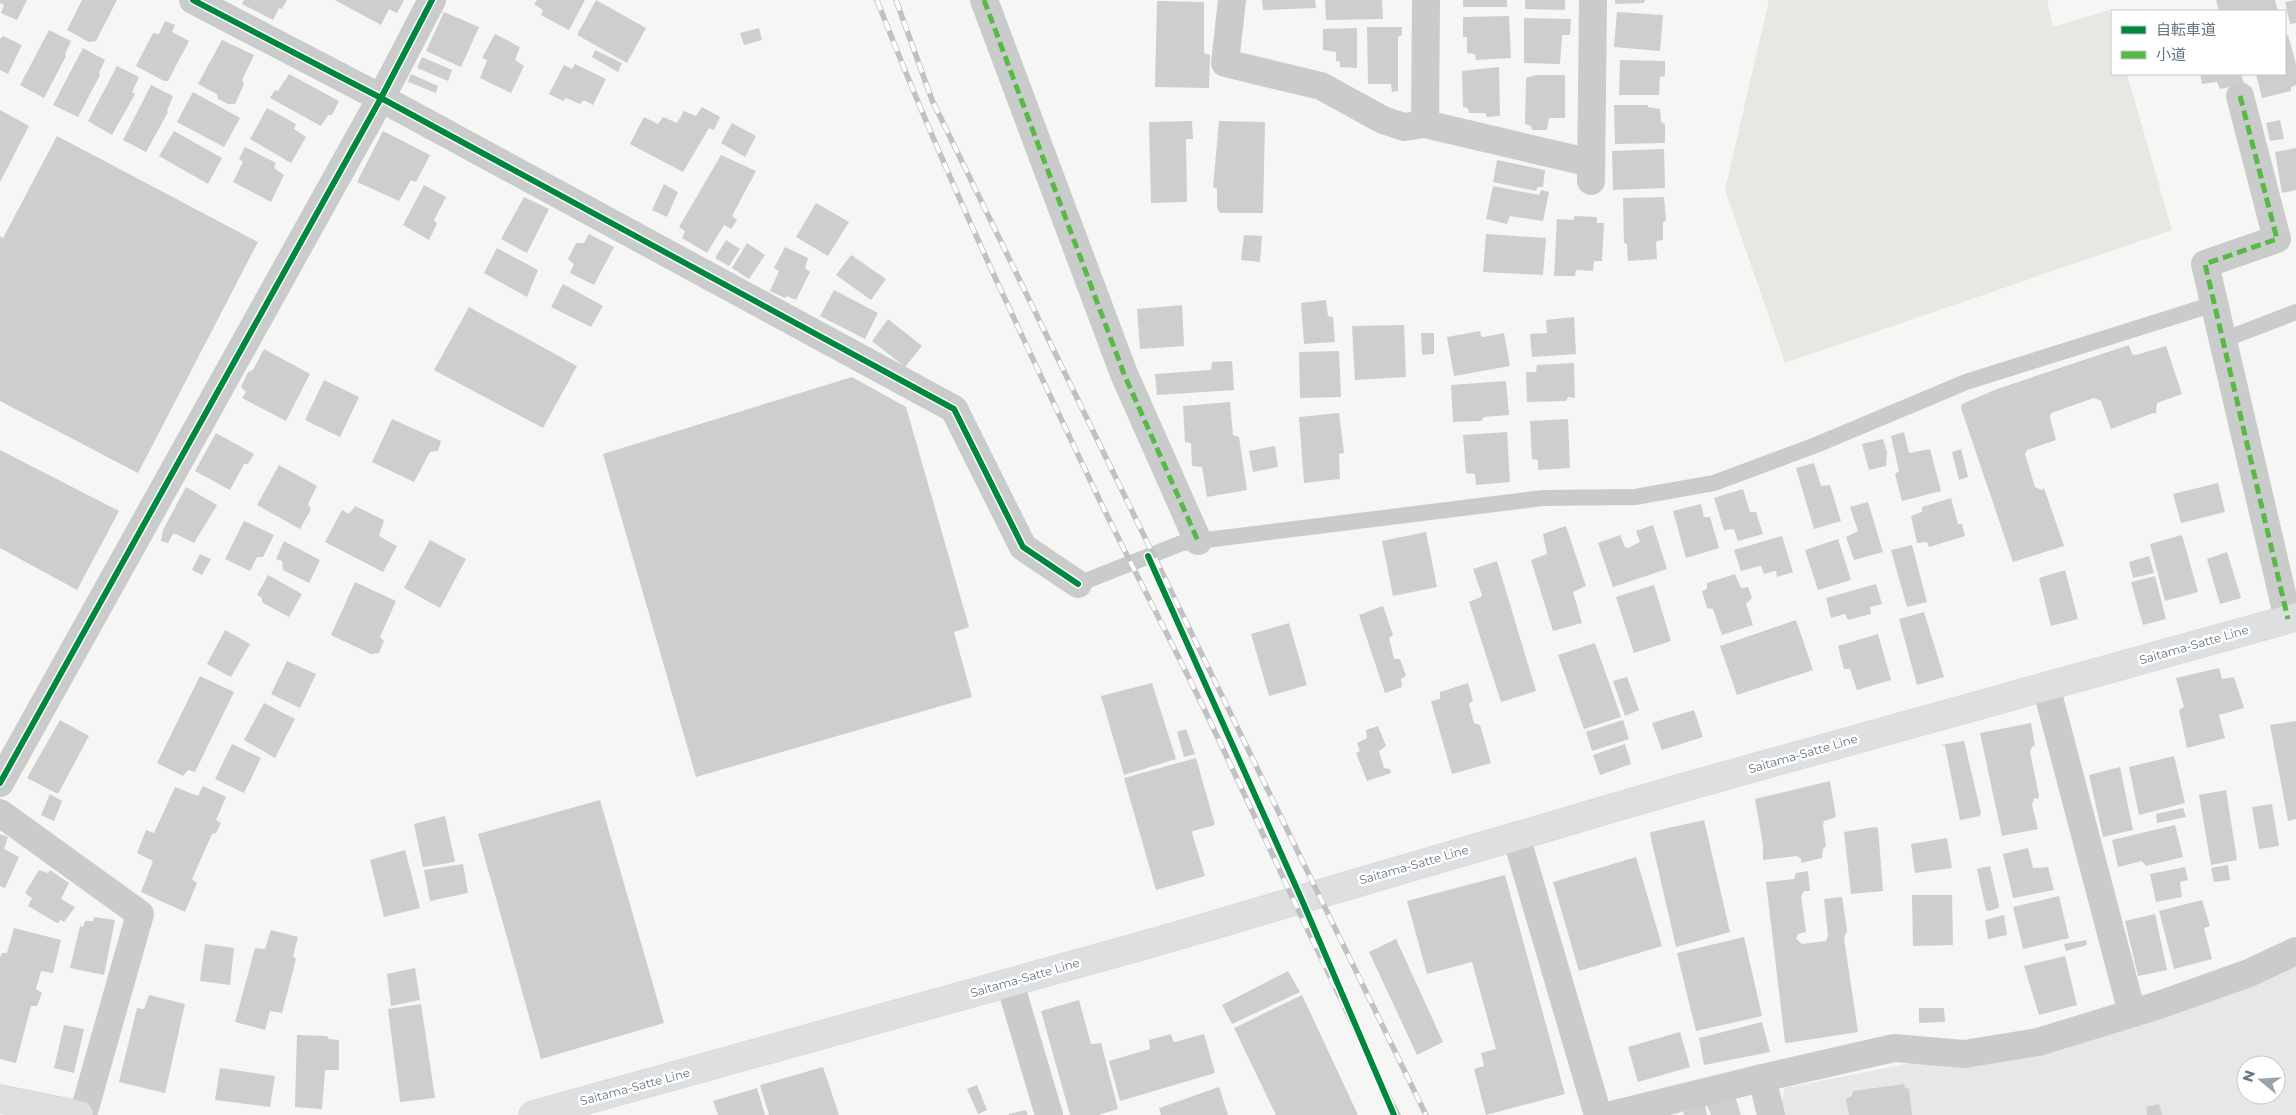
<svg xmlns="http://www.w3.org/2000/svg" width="2296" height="1115" font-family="Montserrat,'Noto Sans JP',sans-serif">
  <rect width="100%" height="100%" fill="#f6f6f5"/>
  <path fill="#e6e7e7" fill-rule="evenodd" d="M2296 964V1115H1782L1780 1108 1785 1088 1921 1061ZM2246 1065H2276V1095H2246Z"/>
  <path fill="#e6e8e3" d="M1769 0H2047L2053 27 2109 10 2112 20V74H2127L2172 230 1785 363 1725 190Z"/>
  <g fill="#cdcecf">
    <path d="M0 0H27L17 20 1 13 4 5 0 3Z"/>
    <path d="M82 0H117L96 41 89 42 67 30Z"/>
    <path d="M244 0H287L282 9 279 8 273 20 242 4Z"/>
    <path d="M335 0H404L397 13 389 9 381 25Z"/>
    <path d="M537 0H585L569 30 541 15 543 10 534 4Z"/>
    <path d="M596 0 646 28 627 63 577 35Z"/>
    <path d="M1262 0H1315L1316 8 1263 10Z"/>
    <path d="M1325 0H1382L1383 19 1326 20Z"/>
    <rect x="1463" y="0" width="44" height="7"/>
    <path d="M1525 0H1565V10L1525 9Z"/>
    <path d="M1615 0H1645L1644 3 1615 4Z"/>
    <path d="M2216 0H2275L2278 11H2219Z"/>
    <path d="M2296 0V23L2290 24 2285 2Z"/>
    <path d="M1157 1 1204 2V53L1210 55 1209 88 1155 87Z"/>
    <path d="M444 12 479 27 461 67 426 51Z"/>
    <path d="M1617 12 1663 15 1660 51 1614 47Z"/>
    <path d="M1509 16 1511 58 1476 60 1475 54 1467 53V37H1463V17Z"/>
    <path d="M1524 18 1571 19 1570 35H1562L1560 64 1524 63Z"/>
    <path d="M165 21 175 25 172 32 189 41 168 81H164L136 66 153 33 159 34Z"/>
    <path d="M1367 27H1402V35L1398 37V91L1392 92 1391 84H1368Z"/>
    <path d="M759 28 762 40 744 45 740 33Z"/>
    <path d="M1357 28V68L1340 67V62L1336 61V52L1323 50V29Z"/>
    <path d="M49 30 71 41 65 54 66 56 44 98 20 85Z"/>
    <path d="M495 34 520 47 515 60 524 66 511 93 480 78 487 60 482 58Z"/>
    <path d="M2288 35 2296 64V85L2291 87V91L2262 98 2256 74H2285V36Z"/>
    <path d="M3 36 22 45 8 74 0 70V39Z"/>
    <path d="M222 40 254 55 242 80 244 84 235 104H228L218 99 217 94 198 84Z"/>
    <path d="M83 48 105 60 99 73 100 75 78 117 53 105Z"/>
    <path d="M595 50 622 63 618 72 592 57Z"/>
    <path d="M422 57 452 70 448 81 417 68Z"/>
    <path d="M1620 60 1665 61V76L1660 77 1659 95H1619Z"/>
    <path d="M575 64 606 79 593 105 584 100 580 104 566 98 563 101 549 94 564 65 572 69Z"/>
    <path d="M117 66 139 77 132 92 135 94 112 135 88 121Z"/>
    <path d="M1499 67 1500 116 1487 117 1485 113H1469L1468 108 1463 107 1462 71Z"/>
    <path d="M289 74 339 101 332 115H328L321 126 270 98 275 90 278 91Z"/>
    <path d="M411 74 438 86 436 93 408 82Z"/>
    <path d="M2200 74H2241L2244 84 2220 89 2217 82 2202 84Z"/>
    <path d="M1536 75H1565V118H1549L1547 130H1532L1531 126 1525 124 1526 78Z"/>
    <path d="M151 85 173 96 167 111 168 112 146 152 123 140Z"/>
    <path d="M193 92 240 118 224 147 177 122Z"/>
    <path d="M1614 105H1648V107L1660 109 1661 122 1665 124V143L1615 144Z"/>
    <path d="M702 107 720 117 714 130 709 128 683 172 630 144 644 117 658 124 663 117 677 123 684 111 696 116Z"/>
    <path d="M267 108 296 124 294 129 306 137 291 163 250 139Z"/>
    <path d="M0 110 29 126 0 182Z"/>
    <path d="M2280 120 2284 139 2270 141 2266 123Z"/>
    <path d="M1192 121 1193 139H1186L1187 202 1151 203 1149 122Z"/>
    <path d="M1219 121 1265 122 1263 213H1220L1217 208V189L1213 187Z"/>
    <path d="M732 123 756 136 745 157 721 143Z"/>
    <path d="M174 131 222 158 208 184 159 156Z"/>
    <path d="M383 131 430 155 416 182 411 180 399 201 357 182Z"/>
    <path d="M57 136 258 242 138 473 0 401V236L3 238Z"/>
    <path d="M245 147 276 163 274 168 284 175 271 202 233 182 243 162 239 159Z"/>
    <path d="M2296 148V190L2282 193 2275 152Z"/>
    <path d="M1664 149 1665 188 1613 190 1612 151Z"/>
    <path d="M721 155 756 171 732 216 737 220 731 229 724 225 707 253 682 238 685 231 679 227Z"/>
    <path d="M1497 160 1545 170 1543 187H1538L1536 191 1493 182Z"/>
    <path d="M664 184 678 192 667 217 652 210Z"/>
    <path d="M424 185 446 197 434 220 437 224 429 240 403 225Z"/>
    <path d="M1493 186 1539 195 1541 190 1549 192 1543 221 1510 216 1507 224 1486 219Z"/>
    <path d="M524 197 549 209 527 253 501 239Z"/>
    <path d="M1664 197 1666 220 1663 222V240L1657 241 1656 243 1657 259 1628 261 1627 244 1624 243 1623 198Z"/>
    <path d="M816 203 849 222 828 256 796 237Z"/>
    <path d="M1575 216 1597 217V223H1604L1602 261H1594L1593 271 1576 270 1575 276H1554L1557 219 1573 220Z"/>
    <path d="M589 234 614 247 594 285 570 273 574 264 568 259 576 243H584Z"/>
    <path d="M1486 234 1546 238 1543 275 1483 272Z"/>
    <path d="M1244 235 1262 236 1260 262 1241 260Z"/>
    <path d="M726 240 740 249 729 266 715 258Z"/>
    <path d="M747 243 765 255 749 279 732 268Z"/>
    <path d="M785 247 808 258 805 268 810 272 796 300 787 296 785 298 770 291 779 271 774 268Z"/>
    <path d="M497 248 538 270 527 297 484 273Z"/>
    <path d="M851 255 886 279 871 300 836 275Z"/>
    <path d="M563 284 603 306 591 327 551 307Z"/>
    <path d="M834 290 878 313 865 339 820 316Z"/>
    <path d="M1326 300 1328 316 1333 317 1335 342 1304 344 1301 303Z"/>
    <path d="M1182 305 1184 346 1140 349 1137 309Z"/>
    <path d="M469 307 577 366 543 428 434 370Z"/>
    <path d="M1574 317 1576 354 1532 357 1530 334 1547 333 1546 320Z"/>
    <path d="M888 319 922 346 905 367 872 341Z"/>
    <path d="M1404 325 1406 377 1355 380 1352 326Z"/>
    <path d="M1480 331 1481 336 1484 337 1504 333 1510 366 1454 376 1447 337Z"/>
    <path d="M1421 333H1434V354L1422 355Z"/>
    <path d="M2129 345 2132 354 2136 355 2166 346 2182 394 2157 403 2156 414 2153 413 2111 429 2101 401 2094 398 2051 413 2050 418 2056 440 2027 450 2025 454 2035 487 2042 490 2044 488 2064 546 2013 562 1961 408 1962 404 1997 389Z"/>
    <path d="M264 349 310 374 286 421 242 398 246 392 241 387 248 372 253 370Z"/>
    <path d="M1339 351 1341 397 1300 398 1299 352Z"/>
    <path d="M1232 361 1234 390 1157 395 1155 374 1211 370 1212 362Z"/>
    <path d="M1574 363 1575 398 1568 397 1566 401 1527 402 1526 372H1536L1537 365Z"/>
    <path d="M852 377 906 407 969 627 954 632 972 697 696 777 603 454Z"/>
    <path d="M324 380 359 397 340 437 305 420Z"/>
    <path d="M1506 381 1509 415 1484 417 1481 421 1453 422 1451 385Z"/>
    <path d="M1230 402 1233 435 1239 437 1247 490 1207 497 1202 467 1192 466 1191 443 1185 442 1183 406Z"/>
    <path d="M1339 413 1344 453 1339 454 1340 479 1304 483 1299 417Z"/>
    <path d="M392 419 441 441 438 451 430 452 414 482 372 462Z"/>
    <path d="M1568 419 1570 468 1538 470V460L1532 459 1530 421Z"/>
    <path d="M1507 432 1510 482 1476 485 1475 474 1466 473 1463 435Z"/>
    <path d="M1904 432 1909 453 1930 449 1941 491 1902 501 1895 474 1899 471 1891 436Z"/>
    <path d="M216 433 254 454 248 464H244L230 490 195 471Z"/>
    <path d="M1883 439 1887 452 1886 466 1869 470 1862 444Z"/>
    <path d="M1275 446 1278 467 1253 472 1249 451Z"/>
    <path d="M1961 449 1968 477 1959 480 1952 452Z"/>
    <path d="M0 450 119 511 77 590 0 548Z"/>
    <path d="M1814 463 1821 486 1830 485 1841 521 1814 529 1796 468Z"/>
    <path d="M279 465 317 486 308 504 311 509 300 529 257 505Z"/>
    <path d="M2218 483 2225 512 2181 523 2173 494Z"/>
    <path d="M186 487 217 505 194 543 176 534H173L168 543 161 541 163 530Z"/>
    <path d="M1743 489 1750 512H1756L1763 534 1738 541 1734 529 1724 530 1714 498Z"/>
    <path d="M1951 498 1958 524H1962L1965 536 1929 547 1927 542 1917 543 1911 516 1922 512V507Z"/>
    <path d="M1868 502 1883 552 1854 560 1846 537 1858 531 1850 507Z"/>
    <path d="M1701 504 1704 517H1710L1719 548 1686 558 1673 511Z"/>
    <path d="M355 506 384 520 379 536 397 546 383 572 325 542 342 510 349 514Z"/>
    <path d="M244 521 274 535 263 557H257L250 571 225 559Z"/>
    <path d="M1653 525 1667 569 1613 587 1598 543 1620 535 1625 547 1628 548 1640 542 1636 531Z"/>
    <path d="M1566 526 1586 586 1573 592 1582 623 1553 631 1531 560 1547 554 1543 534Z"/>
    <path d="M1426 532 1437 587 1393 596 1382 541Z"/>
    <path d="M2182 535 2198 592 2165 601 2150 544Z"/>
    <path d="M1782 536 1793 572 1777 577 1776 571H1774L1764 574 1761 566H1759L1741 571 1734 550Z"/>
    <path d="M1838 539 1851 580 1818 590 1805 550Z"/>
    <path d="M430 540 466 559 440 608 404 588Z"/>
    <path d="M284 541 320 560 309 583 283 570 282 561 276 559Z"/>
    <path d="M1912 545 1927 602 1907 607 1891 550Z"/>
    <path d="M2227 552 2241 598 2220 604 2207 559Z"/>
    <path d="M200 554 211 559 202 575 192 570Z"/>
    <path d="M2149 556 2154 573 2133 578 2129 562Z"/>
    <path d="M1497 561 1536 691 1501 702 1469 602 1481 597 1482 595 1473 569Z"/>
    <path d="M2065 570 2078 619 2051 626 2039 578Z"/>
    <path d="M1735 574 1741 588 1748 587 1752 598 1746 604 1753 625 1722 635 1713 609 1707 608 1702 591 1707 589V583Z"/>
    <path d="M268 575 302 594 289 617 263 603 261 597 257 595Z"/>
    <path d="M2155 576 2166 619 2143 625 2131 582Z"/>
    <path d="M355 582 396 601 380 637 384 641 379 653 371 654 331 635Z"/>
    <path d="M1876 584 1882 604 1870 607 1871 614 1848 620 1845 614 1831 618 1826 598Z"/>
    <path d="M1654 585 1671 641 1634 653 1616 597Z"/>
    <path d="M1383 606 1393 635 1389 638 1394 659H1400L1406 676 1401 679 1402 687 1385 693 1359 615Z"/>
    <path d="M1924 612 1944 677 1917 685 1899 619Z"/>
    <path d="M1796 620 1813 670 1737 695 1720 646Z"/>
    <path d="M1289 623 1307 685 1269 696 1251 634Z"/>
    <path d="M225 630 250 644 231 677 207 664Z"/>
    <path d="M1878 634 1891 680 1857 690 1850 669H1844L1838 646Z"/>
    <path d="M1595 643 1621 717 1584 729 1558 655Z"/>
    <path d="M287 661 316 674 300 708 271 694Z"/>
    <path d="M2219 668 2222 679 2234 677 2244 708 2219 715 2225 738 2187 748 2179 710 2184 707 2176 678Z"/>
    <path d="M200 676 234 692 195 772 188 770 183 776 157 763Z"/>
    <path d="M1627 677 1639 710 1625 716 1613 681Z"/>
    <path d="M1152 683 1176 759 1124 775 1101 696Z"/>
    <path d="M1468 683 1473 700 1469 704 1474 723 1480 725 1491 763 1452 774 1431 701 1440 699V692Z"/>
    <path d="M264 703 295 719 275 758 244 740Z"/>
    <path d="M1694 710 1703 737 1662 750 1652 723Z"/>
    <path d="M60 720 89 736 58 794 27 778Z"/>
    <path d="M1623 720 1629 739 1592 751 1586 732Z"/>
    <path d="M2296 721V819L2288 821 2270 725Z"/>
    <path d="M2031 723 2035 746 2032 747 2030 752 2039 796 2038 799 2034 798 2032 805 2038 829 2002 836 1980 733Z"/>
    <path d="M1378 726 1386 746 1379 751 1384 768 1390 769 1391 773 1367 781 1356 753 1360 751 1357 743 1367 738 1366 730Z"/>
    <path d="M1186 729 1195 754 1184 757 1177 732Z"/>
    <path d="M1964 741 1981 813 1980 816 1960 820 1945 746 1941 745Z"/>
    <path d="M232 744 261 758 244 793 215 779Z"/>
    <path d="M1625 744 1631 764 1600 775 1593 755Z"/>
    <path d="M2174 756 2185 803 2139 815 2129 767Z"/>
    <path d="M1196 758 1215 825 1193 831 1192 833 1205 876 1156 890 1124 778Z"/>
    <path d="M2120 767 2133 830 2103 837 2089 775Z"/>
    <path d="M1830 781 1836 817 1824 821 1823 825 1826 846 1823 849 1822 858 1801 863V859L1797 856 1763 860V845L1755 799Z"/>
    <path d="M203 786 226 797 216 820 221 823 216 833 212 834 192 879 197 883 185 912 141 892 153 861 137 853 146 830 154 833 175 787 198 796Z"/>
    <path d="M2226 790 2237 860 2211 865 2199 795Z"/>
    <path d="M50 794 62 801 54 821 41 815Z"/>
    <path d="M600 800 664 1023 541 1059 478 834Z"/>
    <path d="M2272 804 2279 846 2259 849 2252 807Z"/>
    <path d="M2183 808 2186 817 2157 823 2156 814Z"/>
    <path d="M445 816 455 862 423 867 414 824Z"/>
    <path d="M1704 820 1730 932 1676 947 1650 834 1651 832Z"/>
    <path d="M2175 825 2183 857 2146 866 2142 861 2118 867 2112 840Z"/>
    <path d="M1875 827 1878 828 1883 891 1851 894 1844 832Z"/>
    <path d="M0 834 8 837 4 849 19 857 5 888 0 886Z"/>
    <path d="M1947 838 1952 868 1915 873 1911 844Z"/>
    <path d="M2028 848 2033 868 2048 867 2054 890 2013 898 2003 854Z"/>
    <path d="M405 850 420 908 384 917 370 860Z"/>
    <path d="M1636 857 1662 946 1579 971 1553 882Z"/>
    <path d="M463 864 468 893 430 901 424 870Z"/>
    <path d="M2228 865 2230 880 2214 882 2211 868Z"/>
    <path d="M1990 866 1999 906 1998 908 1989 911 1986 910 1977 869Z"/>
    <path d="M2185 867 2188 880 2180 882 2182 897 2156 902 2150 874Z"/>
    <path d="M39 870 48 873 50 870 69 883 61 899 75 907 64 922 61 920 57 923 28 906 32 898 25 893Z"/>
    <path d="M1808 871 1810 891H1804L1801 896 1806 932 1798 934 1796 939 1802 944 1826 941 1828 935 1824 899 1842 897 1847 931 1844 938 1858 1032 1787 1043 1785 1042 1766 882 1794 879 1796 873Z"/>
    <path d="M1505 875 1565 1094 1486 1115 1474 1069 1484 1066 1481 1053 1496 1049 1472 962 1427 974 1407 901Z"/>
    <path d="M1912 895H1952L1953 945 1913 946Z"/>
    <path d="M2059 896 2069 938 2023 949 2013 907Z"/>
    <path d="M2202 900 2210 926 2204 928 2212 959 2174 969 2159 911Z"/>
    <path d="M2155 914 2167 970 2138 976 2125 921Z"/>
    <path d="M2004 915 2007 935 1988 939 1985 920Z"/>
    <path d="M94 917 115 920 104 975 70 968 80 926 83 927 85 921H93Z"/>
    <path d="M14 928 61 940 53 973 41 971 36 989 42 993 37 1006H31L16 1063 0 1059V958L2 953H7Z"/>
    <path d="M271 930 298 937 293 956 296 959 282 1013 270 1011 265 1030 235 1022 255 948 265 949Z"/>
    <path d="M1744 937 1762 1016 1696 1031 1677 953Z"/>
    <path d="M1396 939 1443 1042 1417 1055 1369 952Z"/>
    <path d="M2086 940 2087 945 2066 951 2064 944Z"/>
    <path d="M205 944 234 948 230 985 200 981Z"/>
    <path d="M2065 956 2077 1005 2039 1015 2024 966Z"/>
    <path d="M415 968 420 1000 391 1006 387 974Z"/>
    <path d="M1288 971 1300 992 1232 1024 1222 1005Z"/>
    <path d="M149 995 185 1004 165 1093 119 1082 137 1008 144 1009Z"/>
    <path d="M1302 995 1358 1115H1276L1234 1028Z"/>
    <path d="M1079 1000 1091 1044 1101 1043 1118 1109 1098 1115H1070L1041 1011Z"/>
    <path d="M421 1004 435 1098 400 1102 388 1009Z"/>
    <path d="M1919 1008H1944L1945 1022 1919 1023Z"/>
    <path d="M1762 1022 1770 1052 1704 1065 1699 1038Z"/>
    <path d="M64 1025 84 1029 74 1073 54 1068Z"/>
    <path d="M1680 1032 1690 1067 1638 1082 1628 1047Z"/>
    <path d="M1171 1034 1173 1041 1175 1042 1204 1034 1215 1073 1120 1101 1109 1061 1150 1049 1149 1040Z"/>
    <path d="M297 1035 327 1036 329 1039 339 1040V1070H325L322 1109 295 1107Z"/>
    <path d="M823 1067 839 1115H769L760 1085Z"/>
    <path d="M220 1068 275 1076 270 1107 215 1100Z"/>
    <path d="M1904 1084 1905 1088 1909 1089 1912 1115H1849L1846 1099 1852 1096 1853 1091Z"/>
    <path d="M977 1085 987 1110 978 1114 967 1089Z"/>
    <path d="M1219 1087 1228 1115H1161L1159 1108Z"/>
    <path d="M757 1088 765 1115H718L713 1101Z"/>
    <path d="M1735 1096 1741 1115H1711L1707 1105Z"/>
    <path d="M2159 1104 2162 1115H2147L2146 1107Z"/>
    <path d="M1705 1105 1707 1115H1684L1683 1112Z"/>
    <path d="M1026 1110 1028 1115H1009V1114Z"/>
  </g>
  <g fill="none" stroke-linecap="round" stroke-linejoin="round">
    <g stroke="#d2d2d3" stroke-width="29">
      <g id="primary">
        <path d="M0 1099 79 1115"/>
        <path d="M533 1115 1159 941 1681 788 2296 617"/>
      </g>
    </g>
    <g stroke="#cacccc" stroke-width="16">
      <path d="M2223 340 2296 312"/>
      <path d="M1078 584 1182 543 1543 498 1635 497 1714 483 1816 445 1966 382 2214 304"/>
    </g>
    <g stroke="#cacccc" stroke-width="28">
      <path d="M193 0 381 98 954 409 1023 547 1078 584"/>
      <path d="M984 0 1124 374 1198 541"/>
      <path d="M1232 0 1225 63 1321 86 1383 120 1404 127 1425 124 1591 163"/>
      <path d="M2240 96 2277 239 2205 264 2288 619"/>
      <path d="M1425 124 1426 0"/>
      <path d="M1591 181 1593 0"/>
      <path d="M2046 686 2132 1013"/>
      <path d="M0 783 381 98 432 0"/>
      <path d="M0 813 140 914 83 1115"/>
      <path d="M1516 836 1598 1115"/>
      <path d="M1010 983 1049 1115"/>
      <path d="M1762 1078 1771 1115"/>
      <path d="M1611 1115 1762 1078 1894 1048 1964 1054 2038 1042 2159 1005 2249 973 2296 951"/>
    </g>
    <use href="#primary" stroke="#dedfe0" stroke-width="28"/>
    <g stroke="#c0c1c2" stroke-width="5.5">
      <g id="rail">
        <path d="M877 0C943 171 1022 337 1101 503 1135 573 1172 642 1206 713 1270 847 1330 983 1398 1115"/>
        <path d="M896 0 932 100 1426 1115"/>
      </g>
    </g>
    <use href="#rail" stroke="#fff" stroke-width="4" stroke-dasharray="11" stroke-linecap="butt"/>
    <g stroke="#58b947" stroke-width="5" stroke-dasharray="10 5" stroke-linecap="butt">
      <path d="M984 0 1124 374 1198 541"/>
      <path d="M2240 96 2277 239 2205 264 2288 619"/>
    </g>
    <g stroke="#fff" stroke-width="9">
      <g id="cycleway">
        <path d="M193 0 381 98 954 409 1023 547 1078 584"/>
        <path d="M1148 556 1301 898 1394 1115"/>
        <path d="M0 783 381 98 432 0"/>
      </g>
    </g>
    <use href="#cycleway" stroke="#00873e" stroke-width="6"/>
  </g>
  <g text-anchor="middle" stroke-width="5" stroke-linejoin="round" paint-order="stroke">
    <g font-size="12" fill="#677683" stroke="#fff">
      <text transform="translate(2194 645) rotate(-16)" y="4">Saitama-Satte Line</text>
      <text transform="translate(1803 754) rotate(-16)" y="4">Saitama-Satte Line</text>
      <text transform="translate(1414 865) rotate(-16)" y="4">Saitama-Satte Line</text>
      <text transform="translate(1025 978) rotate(-16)" y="4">Saitama-Satte Line</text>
      <text transform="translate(635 1087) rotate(-15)" y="4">Saitama-Satte Line</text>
    </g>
  </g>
  <rect x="2111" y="10" width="175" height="65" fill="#ffffff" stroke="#c2c8cd"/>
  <rect x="2121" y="26" width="25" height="8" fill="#00873e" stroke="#c2c8cd"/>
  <text x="2156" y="35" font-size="15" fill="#677683">自転車道</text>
  <rect x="2121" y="51" width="25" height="8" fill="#58b947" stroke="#c2c8cd"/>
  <text x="2156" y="60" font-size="15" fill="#677683">小道</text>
  <g transform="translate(2261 1080) rotate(288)"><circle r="24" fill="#ffffff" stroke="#c2c8cd"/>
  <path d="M0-4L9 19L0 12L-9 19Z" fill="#99a3ab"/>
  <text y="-8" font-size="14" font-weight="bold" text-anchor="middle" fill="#677683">N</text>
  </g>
</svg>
